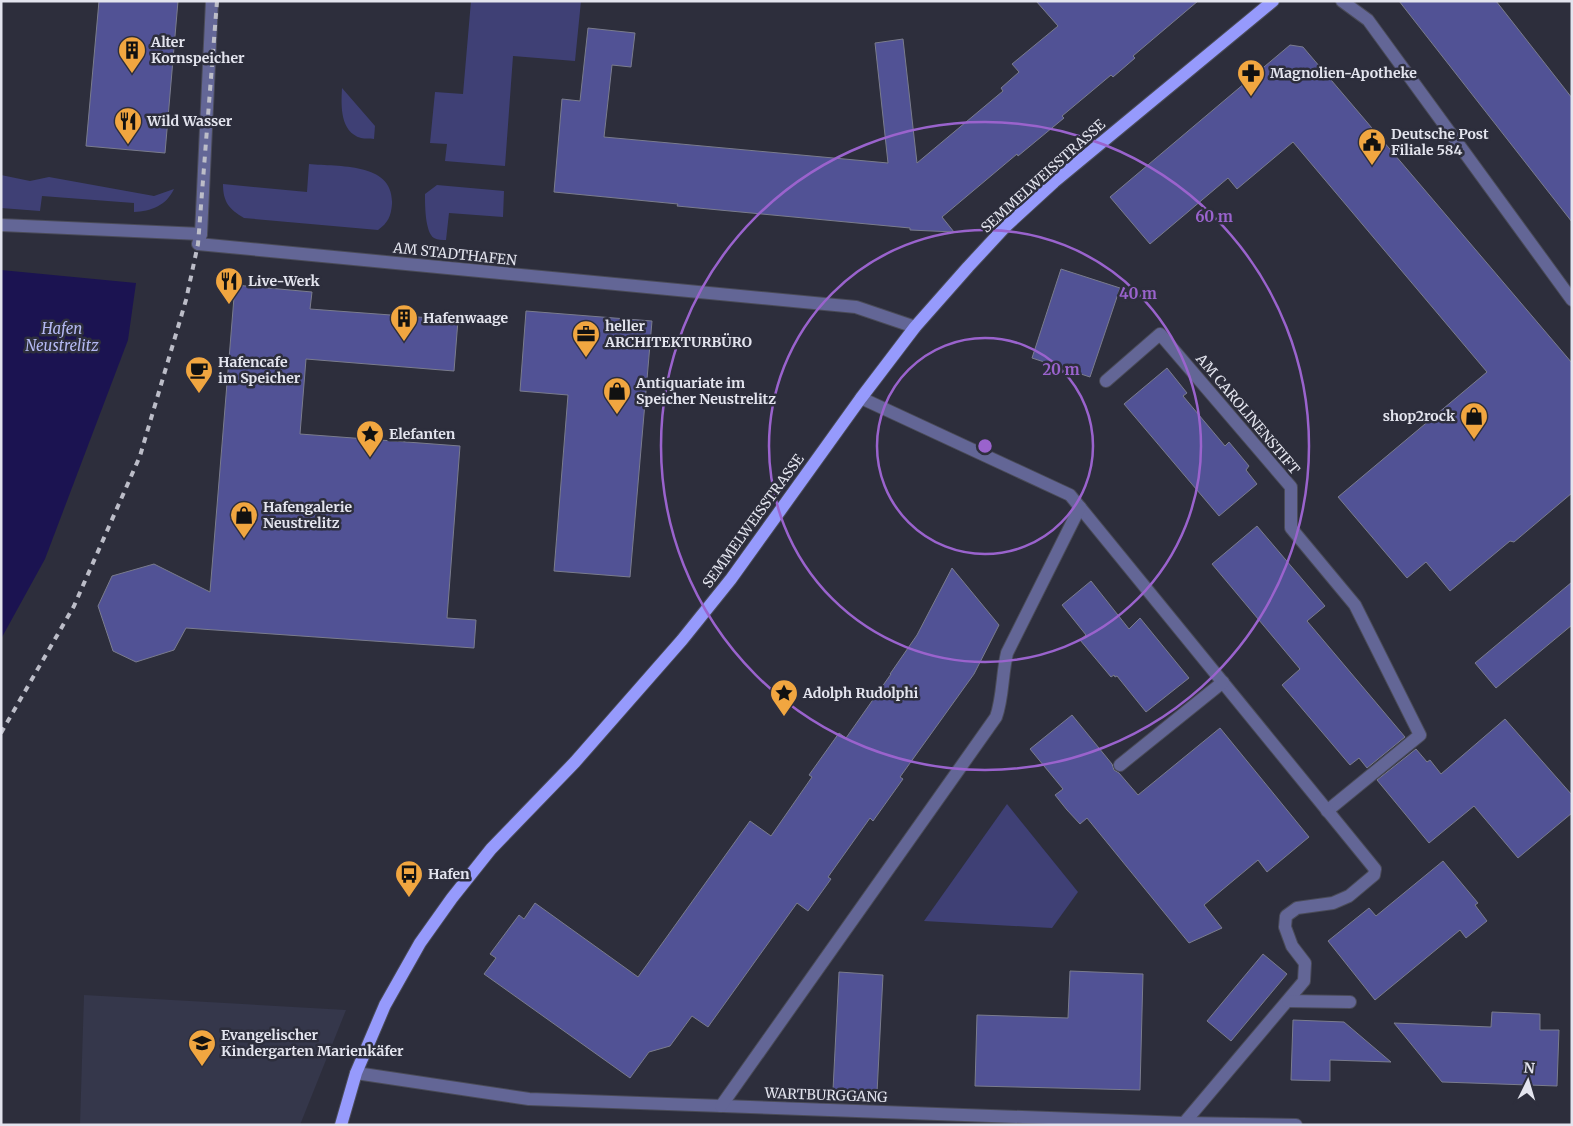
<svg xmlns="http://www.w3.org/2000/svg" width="1573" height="1126" font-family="Merriweather,serif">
  <rect width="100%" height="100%" fill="#2d2e3c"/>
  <path fill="#35374b" d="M84 995 346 1010 300 1125H80Z"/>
  <g fill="#3f4075">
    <path d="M471 1H581L575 61 513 56 505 166 445 161 447 144 430 143 435 92 463 94Z"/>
    <path d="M342 88 375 126 374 139C370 138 365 139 361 138 340 132 341 106 342 88Z"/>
    <path d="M309 164C339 167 394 162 392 204 391 216 388 223 378 230L244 218C229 209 223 202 223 184L307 192Z"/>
    <path d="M1 175 30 181 49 177 154 196 174 189C166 206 151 211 134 212V203L42 196 40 211 1 208Z"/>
    <path d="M437 185 504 191 503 217 449 213 446 240C442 240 438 240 434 238 425 232 425 205 425 194Z"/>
    <path d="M1007 804 1078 892 1052 928 924 921Z"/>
  </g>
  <path fill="#1b1351" d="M1 270 136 283 128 340 45 559 1 639Z"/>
  <g fill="#515295" stroke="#7a7c8d">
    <path d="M99 1H178L165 153 86 146Z"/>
    <path d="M1036 1H1198L1133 56 1135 58 1113 77 1111 75 1062 116 1064 118 1018 156 1017 154 942 217 954 232 910 230V228L677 206 678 204 554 192 562 99 580 101 588 28 635 33 631 67 612 65 604 137 888 163 875 43 903 39 917 163 1003 91 1001 88 1019 72 1012 64 1058 26Z"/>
    <path d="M1399 1H1496L1572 98V222Z"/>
    <path d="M1290 45 1303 47 1572 363V493L1514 542 1510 541 1450 591 1426 562 1407 578 1338 497 1487 372 1293 142 1237 189 1228 178 1150 244 1110 197Z"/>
    <path d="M1061 269 1120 288 1090 377 1032 358Z"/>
    <path d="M235 285 312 292 310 309 458 320 454 371 306 359 300 434 460 446 447 618 476 620 474 648 186 628 174 650 136 662 113 651 98 606 112 576 154 564 210 592Z"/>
    <path d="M526 311 652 321 630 577 554 571 568 395 520 391Z"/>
    <path d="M1167 368 1187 393 1183 396 1225 446 1229 442 1249 466 1246 470 1257 484 1219 516 1124 404Z"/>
    <path d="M1257 526 1325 606 1307 621 1405 737 1367 768 1359 758 1350 765 1282 685 1300 669 1212 564Z"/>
    <path d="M952 568 999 625 974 674 900 777 903 779 873 821 870 818 828 877 831 879 808 911 797 903 708 1027 692 1016 670 1046 649 1052 630 1078 484 974 496 958 490 954 519 915 524 919 535 903 638 977 750 821 771 836 812 777 809 775 839 733 846 738 891 674H890L917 635Z"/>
    <path d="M1091 581 1129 629 1140 618 1189 678 1146 712 1117 676 1115 677 1114 675 1111 677 1080 640 1086 635 1062 605Z"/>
    <path d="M1572 582V625L1496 688 1475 663Z"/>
    <path d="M1072 715 1112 764 1114 770 1119 773 1138 795 1220 728 1309 837 1267 872 1258 860 1204 905 1222 928 1189 943 1087 818 1080 824 1067 810 1055 795 1063 789 1030 749Z"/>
    <path d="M1505 719 1572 795V813L1518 858 1474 806 1429 843 1377 780 1416 749 1427 762 1430 760 1441 774Z"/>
    <path d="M1443 861 1478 903 1475 905 1487 921 1466 938 1460 930 1375 1000 1328 941 1369 908 1376 916Z"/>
    <path d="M1263 954 1287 974 1231 1041 1207 1021Z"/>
    <path d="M1070 971 1143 974 1140 1090 975 1086 977 1015 1068 1018Z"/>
    <path d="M839 972 883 975 877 1093 833 1090Z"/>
    <path d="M1492 1012 1540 1014V1030H1559L1557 1086 1442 1082 1394 1023 1491 1027Z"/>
    <path d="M1293 1020 1344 1022 1391 1062 1330 1060V1081L1291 1080Z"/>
  </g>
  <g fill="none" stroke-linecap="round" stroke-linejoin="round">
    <g stroke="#4a4b58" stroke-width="14">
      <g id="minor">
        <path d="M212 1 201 234 198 244 856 307 915 327"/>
        <path d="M1342 1 1368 20 1572 300"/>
        <path d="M1 225 201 234"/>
        <path d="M1106 381 1160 334 1291 487V528L1355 605 1420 735 1327 811"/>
        <path d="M861 398 1070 495 1375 869 1374 875 1349 896 1333 903 1297 908 1286 916 1285 927 1292 946 1305 963 1304 981 1184 1123"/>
        <path d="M1120 765 1223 682"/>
        <path d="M1288 1001 1350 1002"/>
        <path d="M356 1073 529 1099 1184 1123 1296 1125"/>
        <path d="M721 1106 996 717C1003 698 1002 674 1007 653L1080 507"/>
      </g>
    </g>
    <g stroke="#4a4b58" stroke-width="14">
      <path id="major" d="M341 1125 356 1073 385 1005 420 943 452 898 491 849 575 762 682 640 731 579 861 398 915 327 968 267 1006 226 1054 182 1273 1"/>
    </g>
    <use href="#minor" stroke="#636696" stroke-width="12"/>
    <use href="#major" stroke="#969afc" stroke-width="12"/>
    <path stroke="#bcbdc8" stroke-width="4" stroke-dasharray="6 6" stroke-linecap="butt" d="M1 733 74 606 140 456 186 300 198 244 217 1"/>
  </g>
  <g fill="none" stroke="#9a63cd" stroke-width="2.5">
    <circle cx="985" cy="446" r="108"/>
    <circle cx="985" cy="446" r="216"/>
    <circle cx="985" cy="446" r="324"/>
  </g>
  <defs>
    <g id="building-pin" transform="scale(1.4375)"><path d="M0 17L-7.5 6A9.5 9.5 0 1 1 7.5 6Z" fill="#f1a640" stroke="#2d2e3c"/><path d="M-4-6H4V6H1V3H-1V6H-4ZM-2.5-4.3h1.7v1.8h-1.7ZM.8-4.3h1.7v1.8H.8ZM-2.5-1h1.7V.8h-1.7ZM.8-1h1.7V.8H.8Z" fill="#111"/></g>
    <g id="pharmacy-pin" transform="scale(1.4375)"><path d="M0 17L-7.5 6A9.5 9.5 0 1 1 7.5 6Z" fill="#f1a640" stroke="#2d2e3c"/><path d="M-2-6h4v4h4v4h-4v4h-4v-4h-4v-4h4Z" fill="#111"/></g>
    <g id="restaurant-pin" transform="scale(1.4375)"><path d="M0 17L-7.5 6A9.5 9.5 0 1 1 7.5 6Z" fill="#f1a640" stroke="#2d2e3c"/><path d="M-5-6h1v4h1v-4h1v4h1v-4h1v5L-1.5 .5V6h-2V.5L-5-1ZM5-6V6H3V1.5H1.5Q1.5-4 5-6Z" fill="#111"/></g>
    <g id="civic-pin" transform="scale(1.4375)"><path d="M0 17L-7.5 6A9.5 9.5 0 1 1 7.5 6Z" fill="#f1a640" stroke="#2d2e3c"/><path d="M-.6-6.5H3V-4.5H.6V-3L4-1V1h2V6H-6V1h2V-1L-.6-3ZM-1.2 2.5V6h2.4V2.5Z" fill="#111"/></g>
    <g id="office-pin" transform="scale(1.4375)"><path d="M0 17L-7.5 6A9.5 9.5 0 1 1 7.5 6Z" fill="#f1a640" stroke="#2d2e3c"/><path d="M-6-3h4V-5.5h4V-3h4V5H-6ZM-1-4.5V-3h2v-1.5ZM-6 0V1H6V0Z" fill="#111"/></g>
    <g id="cafe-pin" transform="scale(1.4375)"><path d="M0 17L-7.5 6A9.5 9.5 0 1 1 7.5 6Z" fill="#f1a640" stroke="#2d2e3c"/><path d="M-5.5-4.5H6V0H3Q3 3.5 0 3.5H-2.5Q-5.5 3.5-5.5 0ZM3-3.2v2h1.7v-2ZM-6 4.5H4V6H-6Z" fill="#111"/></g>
    <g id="shop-pin" transform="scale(1.4375)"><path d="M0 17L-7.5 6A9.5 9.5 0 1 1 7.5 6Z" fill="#f1a640" stroke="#2d2e3c"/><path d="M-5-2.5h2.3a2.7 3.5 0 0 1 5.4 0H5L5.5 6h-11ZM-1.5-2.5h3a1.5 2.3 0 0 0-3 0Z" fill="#111"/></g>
    <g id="sight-pin" transform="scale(1.4375)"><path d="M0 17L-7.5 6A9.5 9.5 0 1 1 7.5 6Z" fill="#f1a640" stroke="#2d2e3c"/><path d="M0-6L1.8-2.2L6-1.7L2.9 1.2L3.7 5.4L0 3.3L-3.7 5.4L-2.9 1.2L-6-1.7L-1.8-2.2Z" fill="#111"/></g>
    <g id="bus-pin" transform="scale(1.4375)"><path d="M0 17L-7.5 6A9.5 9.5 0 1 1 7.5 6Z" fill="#f1a640" stroke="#2d2e3c"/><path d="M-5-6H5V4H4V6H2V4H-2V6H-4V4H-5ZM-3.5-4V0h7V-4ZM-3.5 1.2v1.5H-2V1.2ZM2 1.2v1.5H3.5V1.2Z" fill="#111"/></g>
    <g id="school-pin" transform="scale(1.4375)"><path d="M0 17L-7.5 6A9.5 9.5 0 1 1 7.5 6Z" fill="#f1a640" stroke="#2d2e3c"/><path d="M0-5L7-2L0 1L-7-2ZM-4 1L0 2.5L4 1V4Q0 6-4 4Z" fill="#111"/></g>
  </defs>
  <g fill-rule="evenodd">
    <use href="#building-pin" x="132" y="50"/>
    <use href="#pharmacy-pin" x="1251" y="73"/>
    <use href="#restaurant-pin" x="128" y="121"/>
    <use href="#civic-pin" x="1372" y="142"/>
    <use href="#restaurant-pin" x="229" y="281"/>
    <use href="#building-pin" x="404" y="318"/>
    <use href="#office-pin" x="586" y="334"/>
    <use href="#cafe-pin" x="199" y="370"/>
    <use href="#shop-pin" x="617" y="391"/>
    <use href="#shop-pin" x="1474" y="416"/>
    <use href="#sight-pin" x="370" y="434"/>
    <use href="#shop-pin" x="244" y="515"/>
    <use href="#sight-pin" x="784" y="693"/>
    <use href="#bus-pin" x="409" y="874"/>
    <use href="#school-pin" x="202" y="1043"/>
  </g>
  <g text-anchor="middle" stroke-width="5" stroke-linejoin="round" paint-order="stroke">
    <g font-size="14" font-weight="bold" fill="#e3e4ee" stroke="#2d2e3c" text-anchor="start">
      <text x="151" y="47">Alter<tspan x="151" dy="16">Kornspeicher</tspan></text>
      <text x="1270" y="78">Magnolien-Apotheke</text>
      <text x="147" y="126">Wild Wasser</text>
      <text x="1391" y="139">Deutsche Post<tspan x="1391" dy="16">Filiale 584</tspan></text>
      <text x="248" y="286">Live-Werk</text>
      <text x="423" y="323">Hafenwaage</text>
      <text x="605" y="331">heller<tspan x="605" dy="16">ARCHITEKTURBÜRO</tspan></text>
      <text x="218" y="367">Hafencafe<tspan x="218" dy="16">im Speicher</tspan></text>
      <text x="636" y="388">Antiquariate im<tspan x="636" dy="16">Speicher Neustrelitz</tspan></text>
      <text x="1455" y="421" text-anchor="end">shop2rock</text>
      <text x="389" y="439">Elefanten</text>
      <text x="263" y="512">Hafengalerie<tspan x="263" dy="16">Neustrelitz</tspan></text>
      <text x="803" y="698">Adolph Rudolphi</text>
      <text x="428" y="879">Hafen</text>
      <text x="221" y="1040">Evangelischer<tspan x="221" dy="16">Kindergarten Marienkäfer</tspan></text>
    </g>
    <g font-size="14" fill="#e3e4ee" stroke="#2d2e3c">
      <text transform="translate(1043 176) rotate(-42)" y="5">SEMMELWEISSTRASSE</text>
      <text transform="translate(455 254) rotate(6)" y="5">AM STADTHAFEN</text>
      <text transform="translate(1248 414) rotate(50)" y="5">AM CAROLINENSTIFT</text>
      <text transform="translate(753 521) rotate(-54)" y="5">SEMMELWEISSTRASSE</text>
      <text transform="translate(826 1095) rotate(2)" y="5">WARTBURGGANG</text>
    </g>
    <g font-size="15" font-style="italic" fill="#b4b9f3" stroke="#2d2e3c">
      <text x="62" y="334">Hafen<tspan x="62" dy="17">Neustrelitz</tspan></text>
    </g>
  </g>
  <circle cx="985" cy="446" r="8" fill="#9a63cd" stroke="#2d2e3c" stroke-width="2.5"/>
  <g font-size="15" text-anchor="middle" font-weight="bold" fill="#9a63cd" stroke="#2d2e3c" stroke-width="5" stroke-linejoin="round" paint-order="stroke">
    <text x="1214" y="222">60 m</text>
    <text x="1138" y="299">40 m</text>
    <text x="1061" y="375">20 m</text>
  </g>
  <rect width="1573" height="1126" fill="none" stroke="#e3e4ee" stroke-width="5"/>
  <g transform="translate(1528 1081) rotate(5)" stroke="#2d2e3c" stroke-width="4" paint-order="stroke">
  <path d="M0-4L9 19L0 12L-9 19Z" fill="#e3e4ee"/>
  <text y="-8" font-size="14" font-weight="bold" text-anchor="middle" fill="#e3e4ee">N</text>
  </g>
</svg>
